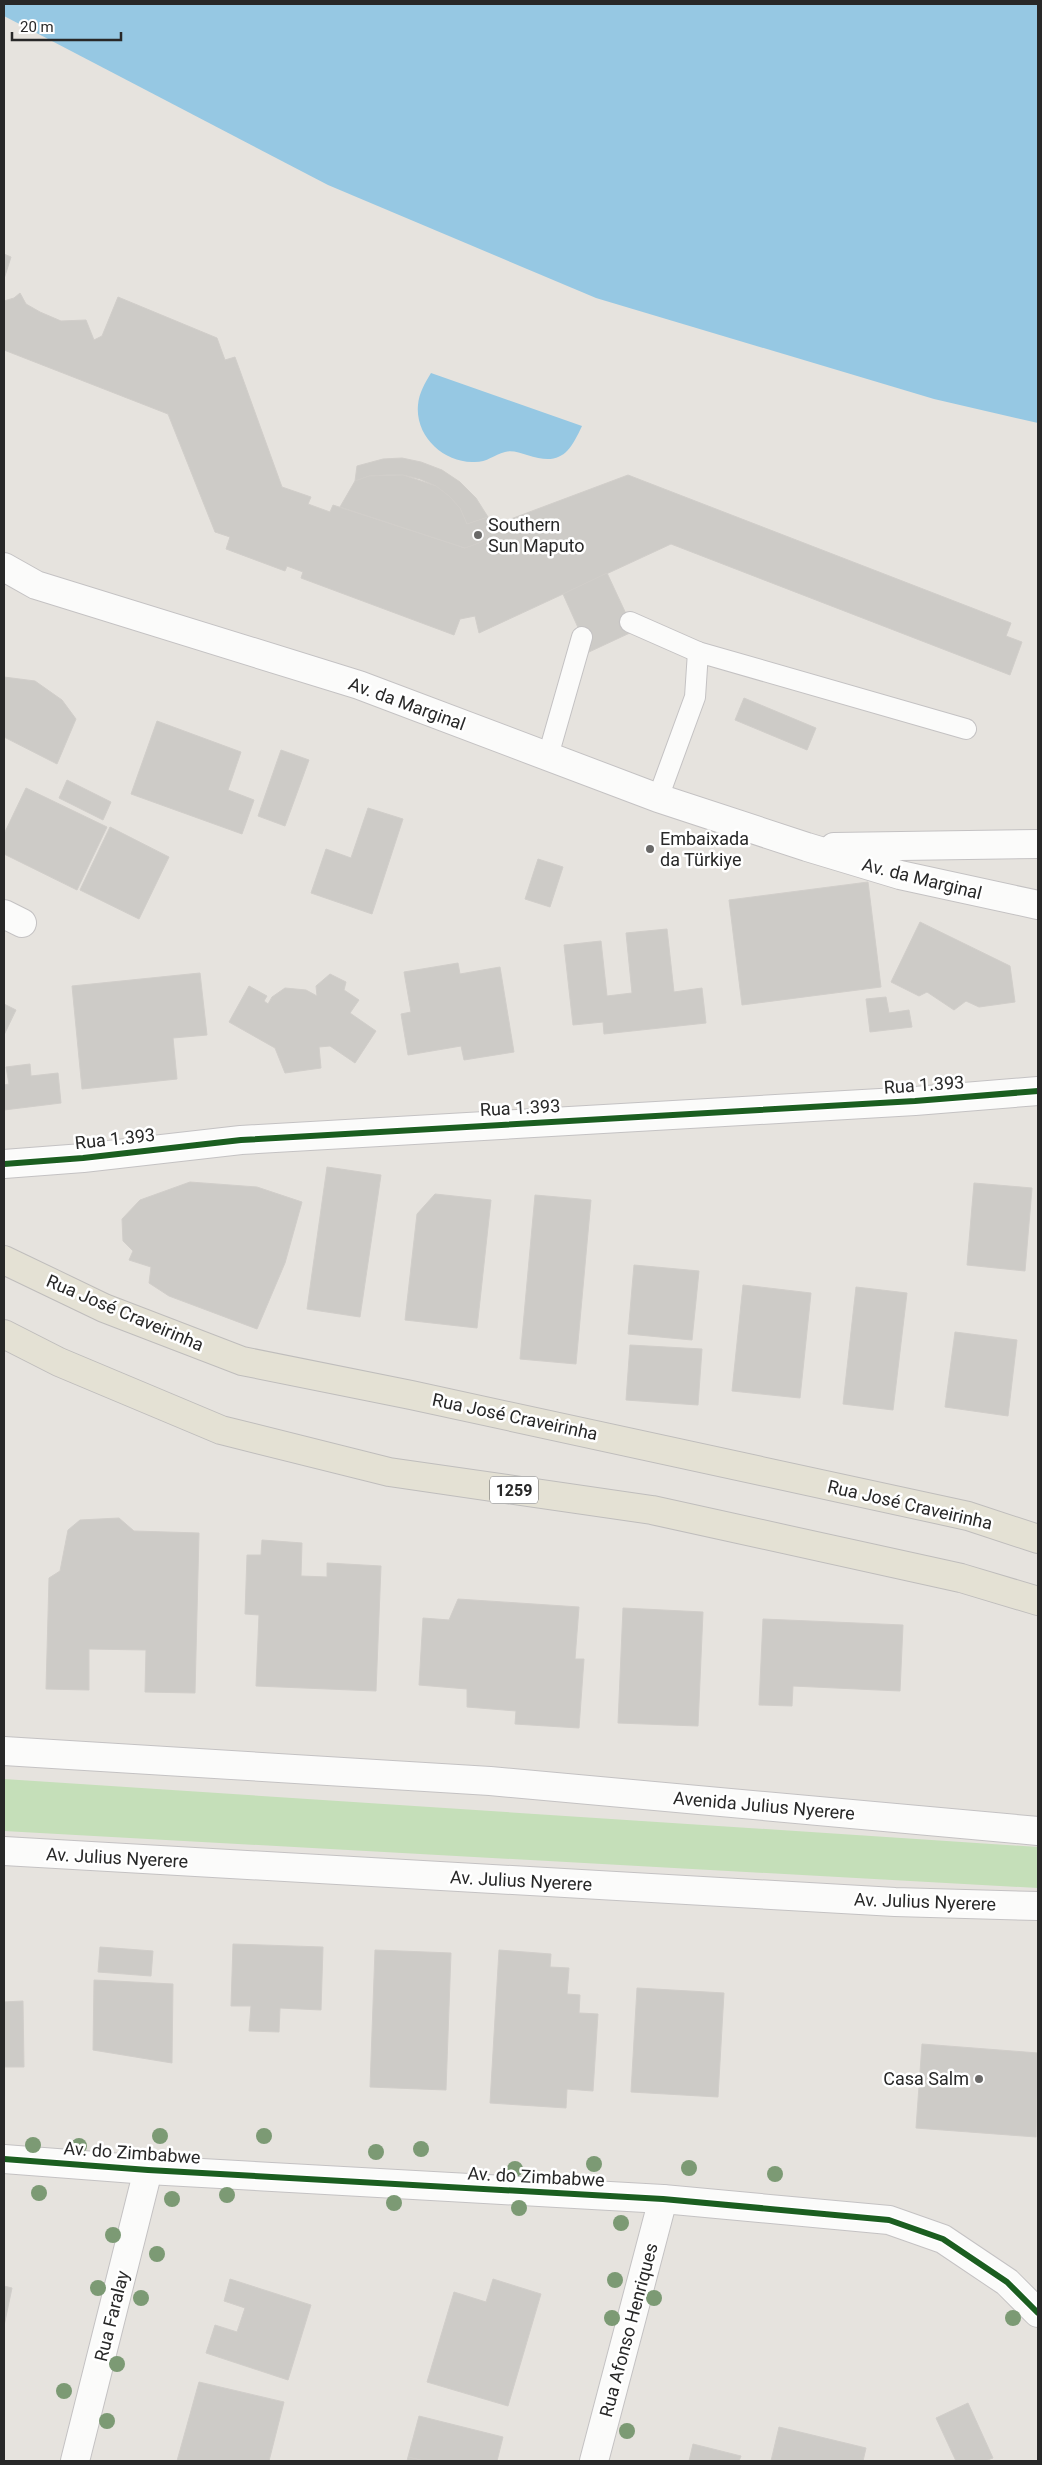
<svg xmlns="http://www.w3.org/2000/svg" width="1042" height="2465" font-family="Roboto,sans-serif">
  <rect width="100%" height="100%" fill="#e6e3de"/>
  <path fill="#c5dfb9" d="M4 1779 1038 1847V1888L4 1831Z"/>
  <g fill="#96c8e3">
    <path d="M4 4H1038V423L934 399 596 298 328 185 4 16Z"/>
    <path d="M431 373 582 426C569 454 560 466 527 455 520 453 512 450 505 452 493 455 487 463 472 462 443 462 415 436 418 405 419 393 425 383 431 373Z"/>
  </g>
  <g fill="#cdcbc7" stroke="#d1ceca">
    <path d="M4 254 11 257 4 279Z"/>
    <path d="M20 293 26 304 40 312 61 321 86 320 94 340 102 336 118 297 217 338 225 360 235 357 282 487 311 497 308 504 330 512 333 505 465 548 487 540 484 529 628 475 1011 623 1006 636 1022 642 1010 675 671 544 479 633 475 616 460 619 454 635 301 578 303 572 287 566 285 571 226 549 230 537 215 532 168 414 4 350V301L14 298Z"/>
    <path d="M402 458 421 462 442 470 460 482 476 498 488 517 467 524 460 508 449 496 436 486 420 479 403 475H386L369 476 355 481 357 466 383 459Z"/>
    <path d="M403 475 436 486 449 496 460 508 467 524 488 517 492 526 484 529 487 540 465 548 340 507 355 481 369 476Z"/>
    <path d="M607 573 634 631 589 652 563 594Z"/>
    <path d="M4 677 35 681 62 700 76 719 57 764 4 737Z"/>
    <path d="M744 698 816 728 807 750 735 720Z"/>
    <path d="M157 721 241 752 228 790 254 800 242 834 131 794Z"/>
    <path d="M281 750 309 760 285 826 258 816Z"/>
    <path d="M67 780 111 802 103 820 59 798Z"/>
    <path d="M26 788 107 827 77 890 4 854V834Z"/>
    <path d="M368 808 403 819 372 914 311 893 326 849 351 858Z"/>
    <path d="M110 827 169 857 139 919 80 890Z"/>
    <path d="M538 859 563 867 550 907 525 899Z"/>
    <path d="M868 882 881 987 742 1005 729 900Z"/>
    <path d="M920 922 1010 966 1015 1002 979 1007 966 1001 954 1010 927 992 919 996 891 982Z"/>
    <path d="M667 929 674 992 702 988 706 1023 604 1034 603 1022 573 1025 564 945 601 941 607 996 632 993 626 933Z"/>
    <path d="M458 963 460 974 500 967 514 1052 464 1060 461 1046 408 1055 401 1014 411 1012 404 972Z"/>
    <path d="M200 973 207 1035 173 1038 177 1079 82 1089 72 986Z"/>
    <path d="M330 974 346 982 344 990 359 1000 350 1013 376 1031 355 1063 330 1046 319 1047 321 1068 285 1073 275 1048 229 1022 249 986 267 996 264 1001 268 1004 272 997 285 988 306 990 317 996 316 986Z"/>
    <path d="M886 997 889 1013 909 1010 912 1027 870 1032 866 999Z"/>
    <path d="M4 1004 16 1010 4 1035Z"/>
    <path d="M30 1064 31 1076 58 1073 61 1103 4 1110V1085L9 1084 6 1067Z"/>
    <path d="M327 1167 381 1175 360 1317 307 1309Z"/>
    <path d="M190 1182 257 1187 302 1202 285 1263 257 1329 169 1296 149 1283 151 1267 129 1260 133 1251 123 1241 122 1219 140 1200Z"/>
    <path d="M974 1183 1032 1188 1025 1271 967 1265Z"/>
    <path d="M435 1194 491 1200 477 1328 405 1320 417 1214Z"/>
    <path d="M535 1195 591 1200 576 1364 520 1359Z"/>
    <path d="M634 1265 699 1271 692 1340 628 1334Z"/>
    <path d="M743 1285 811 1293 800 1398 732 1391Z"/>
    <path d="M856 1287 907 1293 893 1410 843 1404Z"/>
    <path d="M955 1332 1017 1340 1008 1416 945 1407Z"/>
    <path d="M630 1345 702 1349 698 1405 626 1400Z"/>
    <path d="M119 1518 134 1531 199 1533 195 1693 145 1692 146 1650 89 1649V1690L46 1689 49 1578 60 1571 68 1530 80 1520Z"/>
    <path d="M262 1540 302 1543 301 1576 327 1577V1563L381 1566 376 1691 256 1686 259 1615 245 1614 247 1555H261Z"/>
    <path d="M458 1599 579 1607 575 1659H584L579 1728 515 1724 516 1711 467 1707V1689L419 1685 423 1618 449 1620Z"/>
    <path d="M623 1608 703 1612 698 1726 618 1723Z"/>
    <path d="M763 1619 903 1625 900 1691 793 1686 792 1706 759 1705Z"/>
    <path d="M233 1944 323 1947 321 2010 280 2008 279 2032 249 2031 251 2006H231Z"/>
    <path d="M100 1947 153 1951 151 1976 98 1972Z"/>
    <path d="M375 1950 451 1953 446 2090 370 2087Z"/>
    <path d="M499 1950 551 1954 550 1967 569 1968 567 1994 580 1995 579 2013 598 2014 593 2091 567 2089 566 2108 490 2103Z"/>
    <path d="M94 1980 173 1984 172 2063 93 2050Z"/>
    <path d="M637 1988 724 1993 718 2097 631 2092Z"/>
    <path d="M23 2001 24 2067H4V2002Z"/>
    <path d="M922 2044 1038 2053 1036 2137 916 2128Z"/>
    <path d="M230 2279 311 2305 288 2380 206 2353 215 2325 237 2332 245 2308 224 2301Z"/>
    <path d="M493 2279 541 2294 508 2406 427 2382 454 2292 486 2302Z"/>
    <path d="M4 2286 12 2288 4 2326Z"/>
    <path d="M199 2382 284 2402 269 2461H177Z"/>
    <path d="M968 2403 993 2458 985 2461H956L936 2418Z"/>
    <path d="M419 2416 503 2437 497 2461H425L408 2457Z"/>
    <path d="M779 2427 866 2448 863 2461H865H771Z"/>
    <path d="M693 2444 741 2456 739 2461H689Z"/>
    <path d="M408 2457 425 2461H407Z"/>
  </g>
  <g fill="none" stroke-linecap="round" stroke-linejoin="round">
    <g stroke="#c4c2c3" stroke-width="22">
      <g id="lane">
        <path d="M630 622 698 652"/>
        <path d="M548 756 582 637"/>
        <path d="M658 798 695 697 698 652 966 729"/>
      </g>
    </g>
    <g stroke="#c4c2c3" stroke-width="30">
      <g id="street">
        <path d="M4 914 22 923"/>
        <path d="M4 1164 83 1158 241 1140 915 1101 1038 1091"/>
        <path d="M4 2159 148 2170 663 2199 889 2220 943 2239 1007 2282 1038 2313"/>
        <path d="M75 2461 148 2170"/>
        <path d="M594 2461 663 2199"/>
      </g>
    </g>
    <g stroke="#c4c2c3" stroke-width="30">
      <g id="secondary">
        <path d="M4 567 36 585 359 685 658 798 807 847 900 875 1038 905"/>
        <path d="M834 847 1038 844"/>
        <path d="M4 1751 490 1781 1038 1831"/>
        <path d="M4 1851 895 1902 1038 1906"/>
      </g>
    </g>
    <g stroke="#bfbdbc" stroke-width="30">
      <g id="primary">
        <path d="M4 1260 104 1308 242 1361 411 1395 968 1516 1038 1539"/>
        <path d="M4 1334 59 1362 221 1430 389 1472 652 1510 961 1578 1038 1601"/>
      </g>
    </g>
    <use href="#lane" stroke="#fbfbfa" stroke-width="20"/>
    <use href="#street" stroke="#fbfbfa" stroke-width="28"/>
    <use href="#secondary" stroke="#fbfbfa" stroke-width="28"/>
    <use href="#primary" stroke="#e4e1d4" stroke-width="28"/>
    <g stroke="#fff" stroke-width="9">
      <g id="cycleway">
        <path d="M4 1164 83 1158 241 1140 915 1101 1038 1091"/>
        <path d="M4 2159 148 2170 663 2199 889 2220 943 2239 1007 2282 1038 2313"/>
      </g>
    </g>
    <use href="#cycleway" stroke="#1b5e20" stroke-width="6"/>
  </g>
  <g fill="#7c9a74">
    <circle cx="160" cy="2136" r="8"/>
    <circle cx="264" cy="2136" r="8"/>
    <circle cx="33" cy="2145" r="8"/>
    <circle cx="79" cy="2146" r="8"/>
    <circle cx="421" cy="2149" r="8"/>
    <circle cx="376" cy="2152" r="8"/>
    <circle cx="594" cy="2164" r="8"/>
    <circle cx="689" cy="2168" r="8"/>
    <circle cx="515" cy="2169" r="8"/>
    <circle cx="775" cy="2174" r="8"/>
    <circle cx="39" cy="2193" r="8"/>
    <circle cx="227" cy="2195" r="8"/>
    <circle cx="172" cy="2199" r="8"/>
    <circle cx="394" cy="2203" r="8"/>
    <circle cx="519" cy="2208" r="8"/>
    <circle cx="621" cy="2223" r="8"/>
    <circle cx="113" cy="2235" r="8"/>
    <circle cx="157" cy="2254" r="8"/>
    <circle cx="615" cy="2280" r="8"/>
    <circle cx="98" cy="2288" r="8"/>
    <circle cx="141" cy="2298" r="8"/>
    <circle cx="654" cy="2298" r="8"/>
    <circle cx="612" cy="2318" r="8"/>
    <circle cx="1013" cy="2318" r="8"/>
    <circle cx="117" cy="2364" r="8"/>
    <circle cx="64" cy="2391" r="8"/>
    <circle cx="107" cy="2421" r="8"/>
    <circle cx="627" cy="2431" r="8"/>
  </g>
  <g fill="#6a6968" stroke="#fff" stroke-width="2">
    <circle cx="478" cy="535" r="5"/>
    <circle cx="650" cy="849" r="5"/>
    <circle cx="979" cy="2079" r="5"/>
  </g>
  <g text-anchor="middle" stroke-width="5" stroke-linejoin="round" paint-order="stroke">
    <rect fill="#fff" stroke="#686868" stroke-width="1" x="490" y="1476.5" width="48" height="27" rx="4"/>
    <g font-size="16" font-weight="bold" fill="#282828">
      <text x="514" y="1496">1259</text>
    </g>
    <g font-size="18" fill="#282828" stroke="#fff" text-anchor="start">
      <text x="488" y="531">Southern<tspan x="488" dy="21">Sun Maputo</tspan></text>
      <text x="660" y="845">Embaixada<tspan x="660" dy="21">da Türkiye</tspan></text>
      <text x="969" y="2085" text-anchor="end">Casa Salm</text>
    </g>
    <g font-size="18" fill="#282828" stroke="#fff">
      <text transform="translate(407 704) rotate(20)" y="6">Av. da Marginal</text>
      <text transform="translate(922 879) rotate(14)" y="6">Av. da Marginal</text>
      <text transform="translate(924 1085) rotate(-4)" y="6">Rua 1.393</text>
      <text transform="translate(520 1108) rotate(-3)" y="6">Rua 1.393</text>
      <text transform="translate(115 1139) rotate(-6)" y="6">Rua 1.393</text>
      <text transform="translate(125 1313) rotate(23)" y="6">Rua José Craveirinha</text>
      <text transform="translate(515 1417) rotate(12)" y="6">Rua José Craveirinha</text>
      <text transform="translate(910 1505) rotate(13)" y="6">Rua José Craveirinha</text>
      <text transform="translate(764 1806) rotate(5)" y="6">Avenida Julius Nyerere</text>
      <text transform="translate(117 1858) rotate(3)" y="6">Av. Julius Nyerere</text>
      <text transform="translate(521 1881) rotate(3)" y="6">Av. Julius Nyerere</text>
      <text transform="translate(925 1902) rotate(2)" y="6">Av. Julius Nyerere</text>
      <text transform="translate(132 2153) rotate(4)" y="6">Av. do Zimbabwe</text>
      <text transform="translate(536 2177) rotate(3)" y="6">Av. do Zimbabwe</text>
      <text transform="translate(112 2316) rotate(-76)" y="6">Rua Faralay</text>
      <text transform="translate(629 2330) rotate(-75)" y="6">Rua Afonso Henriques</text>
    </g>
  </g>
  <rect width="1042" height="2465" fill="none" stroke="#282828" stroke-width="10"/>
  <path d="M12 32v8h109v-8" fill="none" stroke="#282828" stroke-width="2.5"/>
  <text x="20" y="32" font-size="15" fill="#282828" stroke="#ffffff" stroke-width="4" paint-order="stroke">20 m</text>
</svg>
